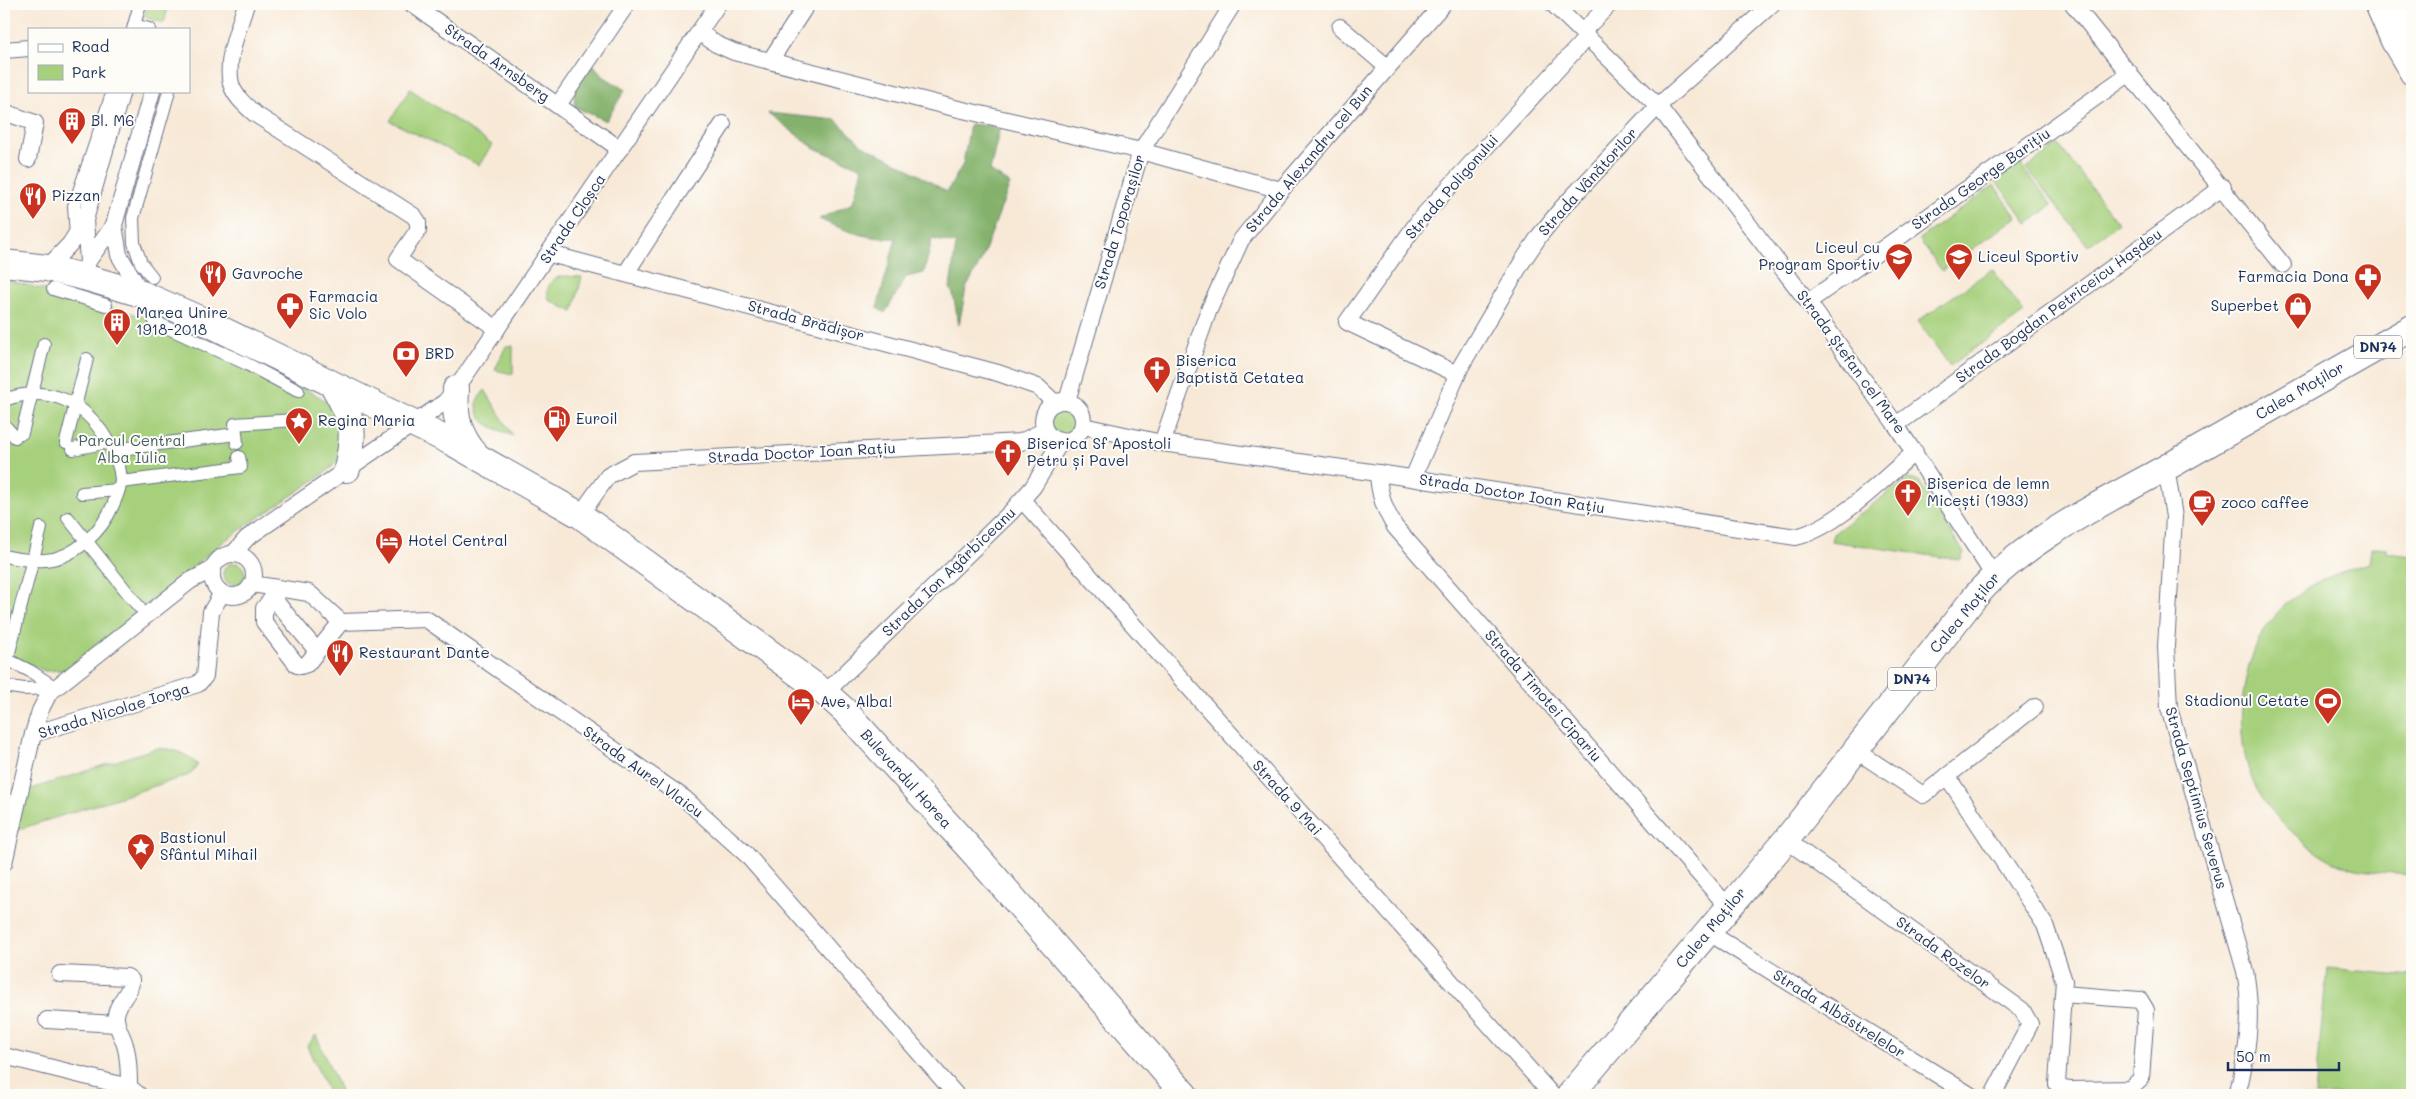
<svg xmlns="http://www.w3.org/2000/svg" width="2416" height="1099" font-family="Mali,sans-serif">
  <rect width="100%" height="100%" fill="#fdfcf7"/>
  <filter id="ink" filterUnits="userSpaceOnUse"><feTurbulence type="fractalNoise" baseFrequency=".02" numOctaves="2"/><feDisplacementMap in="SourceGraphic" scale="10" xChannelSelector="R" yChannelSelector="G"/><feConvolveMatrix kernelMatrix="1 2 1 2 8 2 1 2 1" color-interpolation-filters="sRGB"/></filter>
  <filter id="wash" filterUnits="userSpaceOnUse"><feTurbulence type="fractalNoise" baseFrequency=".0096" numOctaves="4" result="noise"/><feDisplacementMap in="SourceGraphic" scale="20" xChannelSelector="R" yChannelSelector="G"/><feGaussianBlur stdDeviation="1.12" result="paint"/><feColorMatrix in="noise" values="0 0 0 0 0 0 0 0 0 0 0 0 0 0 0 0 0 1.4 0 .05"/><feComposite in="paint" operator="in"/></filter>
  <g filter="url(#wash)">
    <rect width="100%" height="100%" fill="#f8e9d7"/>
    <g fill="#a6d07c" stroke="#60806d">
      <path d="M148 4H169L164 23 144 17Z"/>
      <path d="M410 89 492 145 479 165 390 121Z"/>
      <path d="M2058 144 2118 223 2088 246 2027 168Z"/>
      <path d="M2020 163 2052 205 2028 224 1996 181Z"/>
      <path d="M1994 185 2017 217 1942 271 1919 239Z"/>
      <path d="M1992 269 2024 313 1950 366 1918 321Z"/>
      <path d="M565 276 582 277 573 312 549 300C545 286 551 277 565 276Z"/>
      <path d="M4 279 159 321 240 356 320 397 337 410 341 458 325 473 224 541 76 664 62 670 45 671 4 653Z"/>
      <path d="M506 346H513V374L495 370Z"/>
      <path d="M485 390 513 436C494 427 475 425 477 400Z"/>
      <circle cx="1063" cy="421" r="13"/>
      <path d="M1907 479 1919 481 1964 553 1960 560 1831 541 1833 534Z"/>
      <path d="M2371 548H2387V553L2412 556V874C2388 872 2360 873 2337 863 2307 850 2264 810 2252 779 2232 729 2241 653 2277 613 2303 585 2334 573 2369 563Z"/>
      <circle cx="234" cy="574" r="11"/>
      <path d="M156 748C174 749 185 752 198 765L189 775 4 834V798Z"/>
      <path d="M2327 968 2412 976V1095H2315Z"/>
      <path d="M316 1035 342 1095H325L327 1090 307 1046Z"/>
    </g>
    <g fill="#84b26c" stroke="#507065">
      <path d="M592 63 603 76 625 90 606 121 575 107 573 75Z"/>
      <path d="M768 113 836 120 862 145 906 167 947 192 963 164 970 124 1000 127 990 171 1010 184 981 261 966 288 959 325 953 294 950 288 956 244 932 239 924 273 906 277 885 313 877 308 896 238C867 240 844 230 819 219L853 203 862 168 814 148Z"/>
    </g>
  </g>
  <g filter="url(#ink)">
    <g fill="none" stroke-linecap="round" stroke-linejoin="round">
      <g stroke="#687088" stroke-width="14">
        <g id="pedestrian">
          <path d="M134 25 149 29"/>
          <path d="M133 29 140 4"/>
          <path d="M76 236 74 206 113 91"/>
          <path d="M152 277 141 263 134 243 133 218 169 91"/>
          <path d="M53 289 106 305"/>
          <path d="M155 322 245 363 298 391"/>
          <path d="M4 400C48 384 84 401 107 440 114 452 120 465 121 479 121 488 116 497 113 505 102 531 75 558 45 560 32 561 17 559 4 556"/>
          <path d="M4 425 15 437"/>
          <path d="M22 433 44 344"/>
          <path d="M66 442 87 359"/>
          <path d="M237 443 235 424 295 420"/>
          <path d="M73 449 108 442"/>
          <path d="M113 450 236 434"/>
          <path d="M121 482 241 467 239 457"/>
          <path d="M82 493 118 490"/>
          <path d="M68 518 139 607"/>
          <path d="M4 658 30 671 56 688"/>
          <path d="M7 660 41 528"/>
          <path d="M4 686 24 689 56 688"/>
        </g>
      </g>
      <g stroke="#687088" stroke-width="18">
        <g id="minor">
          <path d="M246 4C239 28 225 59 231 84 235 97 246 106 255 114L414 216 418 222V230L398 259 497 329"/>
          <path d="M412 4 620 149"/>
          <path d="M1553 4 1658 106 1808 302 1896 425 1994 576"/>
          <path d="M2073 4 2283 265"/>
          <path d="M1340 27 1387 67"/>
          <path d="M699 32 716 44 734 52 950 107 1141 151 1281 190"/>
          <path d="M1582 32 1610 4"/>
          <path d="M4 50 29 48"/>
          <path d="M770 61 807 4"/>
          <path d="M558 105 627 4"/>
          <path d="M4 112 35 123 28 159"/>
          <path d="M550 254 998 373 1038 387 1055 403"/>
          <path d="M88 261 114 225"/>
          <path d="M47 268 70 244 85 220 122 91"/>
          <path d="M626 273 723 124"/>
          <path d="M84 277 88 261 85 220"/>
          <path d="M142 294 119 255 114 225 152 91"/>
          <path d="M1808 302 2130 73"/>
          <path d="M1457 374 1347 322 1420 219 1587 37"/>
          <circle cx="1063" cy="421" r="20"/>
          <path d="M1067 401 1141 151 1233 4"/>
          <path d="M1896 425 2223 187"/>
          <path d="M1083 426 1162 443 1378 473 1796 537C1836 528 1883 479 1915 452"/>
          <path d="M1162 443 1208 312 1241 240 1281 190 1443 4"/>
          <path d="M2166 467 2174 517 2166 646 2169 708 2245 971C2253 1014 2248 1053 2237 1095"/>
          <path d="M1378 473C1379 494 1384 509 1395 527L1729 908"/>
          <path d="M1413 478 1461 366 1522 262 1540 235 1561 209 1658 106 1772 4"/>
          <path d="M1022 500 1552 1095"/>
          <path d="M580 515 608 476 634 462 1021 442 1045 430"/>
          <path d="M234 553 247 538 445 402 456 389 718 4"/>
          <circle cx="233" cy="575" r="21"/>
          <path d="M252 584 309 593 341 622 426 619 684 798 746 854 956 1095"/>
          <path d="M280 589 264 608V622L297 665 301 666 307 664 341 622"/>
          <path d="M272 597 317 651"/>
          <path d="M825 693 1011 512 1033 487 1061 441"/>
          <path d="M33 734 40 711 49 693 190 581 213 569"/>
          <path d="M1857 751 1923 795 2035 707"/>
          <path d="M1947 776 2045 925 2064 981 2063 994 2057 1084 2063 1089 2070 1090 2130 1089 2141 1079 2146 1010 2140 1000 2063 994"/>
          <path d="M1786 840 2022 1010 2030 1024 1993 1095"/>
          <path d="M4 863 33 734 198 684 205 676 211 612 222 593"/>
          <path d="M1708 932 1970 1095"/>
          <path d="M60 974 127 977 131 980C132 992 117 1002 116 1015 115 1026 122 1034 125 1045 129 1058 129 1073 129 1087"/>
          <path d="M47 1020 116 1024"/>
          <path d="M4 1056 129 1087 139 1095"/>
        </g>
      </g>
      <g stroke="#687088" stroke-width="26">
        <g id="secondary">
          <path d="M2377 4 2393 41 2412 73"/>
          <path d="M2390 4 2412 34"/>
        </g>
      </g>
      <g stroke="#687088" stroke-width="28">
        <g id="primary">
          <path d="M4 263 47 268 84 277 142 294 204 321 453 443 580 515 825 693 844 710 972 851 1185 1095"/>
          <path d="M333 385C353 420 356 430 347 469"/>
          <path d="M456 389C454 415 458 435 476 455"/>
          <path d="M1570 1095 1786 840 1974 598C2023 539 2111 499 2178 461 2256 417 2334 372 2412 328"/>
        </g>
      </g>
      <use href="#pedestrian" stroke="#fff" stroke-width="12"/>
      <use href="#minor" stroke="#fff" stroke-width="16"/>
      <use href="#secondary" stroke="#fff" stroke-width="24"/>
      <use href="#primary" stroke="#fff" stroke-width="26"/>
    </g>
  </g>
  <defs>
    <g id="building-pin" transform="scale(1.4375)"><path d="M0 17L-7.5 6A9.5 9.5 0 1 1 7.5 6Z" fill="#c8321e" stroke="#fdfcf7"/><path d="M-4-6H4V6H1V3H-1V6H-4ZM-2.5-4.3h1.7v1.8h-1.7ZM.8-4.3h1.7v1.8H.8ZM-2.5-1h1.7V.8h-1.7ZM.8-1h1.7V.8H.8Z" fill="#fff"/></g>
    <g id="restaurant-pin" transform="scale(1.4375)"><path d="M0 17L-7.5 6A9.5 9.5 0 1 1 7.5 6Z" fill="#c8321e" stroke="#fdfcf7"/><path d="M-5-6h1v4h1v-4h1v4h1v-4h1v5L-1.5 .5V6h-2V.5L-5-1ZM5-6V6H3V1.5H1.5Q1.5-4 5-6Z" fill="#fff"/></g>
    <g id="school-pin" transform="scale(1.4375)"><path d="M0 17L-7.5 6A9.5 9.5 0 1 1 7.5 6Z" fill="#c8321e" stroke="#fdfcf7"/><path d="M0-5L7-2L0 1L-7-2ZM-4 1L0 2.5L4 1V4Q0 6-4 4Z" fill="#fff"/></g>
    <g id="pharmacy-pin" transform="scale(1.4375)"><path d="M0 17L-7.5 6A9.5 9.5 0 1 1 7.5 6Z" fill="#c8321e" stroke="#fdfcf7"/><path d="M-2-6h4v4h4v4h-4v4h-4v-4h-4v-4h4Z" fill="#fff"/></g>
    <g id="shop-pin" transform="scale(1.4375)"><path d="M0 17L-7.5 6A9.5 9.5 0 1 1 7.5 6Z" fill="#c8321e" stroke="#fdfcf7"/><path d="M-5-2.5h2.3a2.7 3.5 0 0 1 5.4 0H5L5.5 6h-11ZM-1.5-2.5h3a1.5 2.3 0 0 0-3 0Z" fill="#fff"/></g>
    <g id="bank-pin" transform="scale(1.4375)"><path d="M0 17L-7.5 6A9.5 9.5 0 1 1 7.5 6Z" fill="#c8321e" stroke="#fdfcf7"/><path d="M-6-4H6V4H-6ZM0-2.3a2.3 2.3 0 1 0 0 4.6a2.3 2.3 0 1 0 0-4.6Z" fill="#fff"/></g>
    <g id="church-pin" transform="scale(1.4375)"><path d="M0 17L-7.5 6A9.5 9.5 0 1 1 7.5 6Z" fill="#c8321e" stroke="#fdfcf7"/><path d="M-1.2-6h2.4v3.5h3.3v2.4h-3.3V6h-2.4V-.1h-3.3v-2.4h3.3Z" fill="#fff"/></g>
    <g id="fuel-pin" transform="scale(1.4375)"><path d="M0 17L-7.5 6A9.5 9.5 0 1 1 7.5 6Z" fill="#c8321e" stroke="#fdfcf7"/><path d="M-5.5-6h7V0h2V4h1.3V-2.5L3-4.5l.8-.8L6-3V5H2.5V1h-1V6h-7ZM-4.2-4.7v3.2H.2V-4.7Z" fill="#fff"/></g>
    <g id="sight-pin" transform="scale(1.4375)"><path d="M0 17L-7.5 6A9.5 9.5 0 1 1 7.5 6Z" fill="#c8321e" stroke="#fdfcf7"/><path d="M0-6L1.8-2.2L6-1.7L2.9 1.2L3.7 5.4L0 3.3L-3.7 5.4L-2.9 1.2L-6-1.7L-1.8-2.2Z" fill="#fff"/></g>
    <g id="cafe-pin" transform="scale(1.4375)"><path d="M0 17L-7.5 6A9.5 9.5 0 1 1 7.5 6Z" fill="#c8321e" stroke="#fdfcf7"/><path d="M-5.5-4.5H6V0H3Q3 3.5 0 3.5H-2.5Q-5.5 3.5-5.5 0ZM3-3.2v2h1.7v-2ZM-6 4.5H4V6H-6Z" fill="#fff"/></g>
    <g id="hotel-pin" transform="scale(1.4375)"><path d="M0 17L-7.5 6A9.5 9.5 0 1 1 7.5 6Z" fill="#c8321e" stroke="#fdfcf7"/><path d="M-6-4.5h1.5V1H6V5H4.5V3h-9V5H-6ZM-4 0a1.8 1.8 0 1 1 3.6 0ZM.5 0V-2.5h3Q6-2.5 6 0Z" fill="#fff"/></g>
    <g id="stadium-pin" transform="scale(1.4375)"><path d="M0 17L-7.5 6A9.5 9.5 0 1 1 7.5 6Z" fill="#c8321e" stroke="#fdfcf7"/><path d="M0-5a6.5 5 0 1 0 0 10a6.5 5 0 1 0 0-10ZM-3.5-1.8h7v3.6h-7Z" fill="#fff"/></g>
  </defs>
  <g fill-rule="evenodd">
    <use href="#building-pin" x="72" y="121"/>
    <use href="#restaurant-pin" x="33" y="196"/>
    <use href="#school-pin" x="1899" y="257"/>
    <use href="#school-pin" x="1959" y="257"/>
    <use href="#restaurant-pin" x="213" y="274"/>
    <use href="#pharmacy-pin" x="2368" y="277"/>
    <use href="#pharmacy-pin" x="290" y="306"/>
    <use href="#shop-pin" x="2298" y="306"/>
    <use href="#building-pin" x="117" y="322"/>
    <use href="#bank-pin" x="406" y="354"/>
    <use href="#church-pin" x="1157" y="370"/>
    <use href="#fuel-pin" x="557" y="419"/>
    <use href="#sight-pin" x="299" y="421"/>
    <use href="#church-pin" x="1008" y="453"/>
    <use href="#church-pin" x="1908" y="493"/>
    <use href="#cafe-pin" x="2202" y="503"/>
    <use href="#hotel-pin" x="389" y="541"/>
    <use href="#restaurant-pin" x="340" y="653"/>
    <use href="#stadium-pin" x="2328" y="701"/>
    <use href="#hotel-pin" x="801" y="702"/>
    <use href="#sight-pin" x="141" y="847"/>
  </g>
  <g text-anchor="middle" stroke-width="4" stroke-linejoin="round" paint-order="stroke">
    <g fill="#fdfcf7" stroke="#5f6c8c" stroke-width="1">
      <rect x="2354" y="335.5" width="48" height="23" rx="4"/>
      <rect x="1888" y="667.5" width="48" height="23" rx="4"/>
    </g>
    <g font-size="14" font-weight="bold" fill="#1b2f5e">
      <text x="2378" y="352">DN74</text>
      <text x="1912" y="684">DN74</text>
    </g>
    <g font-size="15" fill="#1b2f5e" stroke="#fdfcf7">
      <text transform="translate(497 63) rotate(35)" y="5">Strada Arnsberg</text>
      <text transform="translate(1309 159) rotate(-50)" y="5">Strada Alexandru cel Bun</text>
      <text transform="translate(1981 179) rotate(-35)" y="5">Strada George Barițiu</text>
      <text transform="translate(1588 182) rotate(-48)" y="5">Strada Vânătorilor</text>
      <text transform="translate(1452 187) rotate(-49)" y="5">Strada Poligonului</text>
      <text transform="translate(573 219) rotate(-56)" y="5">Strada Cloșca</text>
      <text transform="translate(1120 222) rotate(-73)" y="5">Strada Toporașilor</text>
      <text transform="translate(2059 306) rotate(-36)" y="5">Strada Bogdan Petriceicu Hașdeu</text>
      <text transform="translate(806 321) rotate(15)" y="5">Strada Brădișor</text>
      <text transform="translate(1851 362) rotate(54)" y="5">Strada Ștefan cel Mare</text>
      <text transform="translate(2300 391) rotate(-30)" y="5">Calea Moților</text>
      <text transform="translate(802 453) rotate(-3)" y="5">Strada Doctor Ioan Rațiu</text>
      <text transform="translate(1512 494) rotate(9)" y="5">Strada Doctor Ioan Rațiu</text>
      <text transform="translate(949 572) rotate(-44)" y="5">Strada Ion Agârbiceanu</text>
      <text transform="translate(1965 613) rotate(-50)" y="5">Calea Moților</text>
      <text transform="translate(1543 696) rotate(49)" y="5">Strada Timotei Cipariu</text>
      <text transform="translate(114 711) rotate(-17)" y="5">Strada Nicolae Iorga</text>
      <text transform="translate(643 772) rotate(36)" y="5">Strada Aurel Vlaicu</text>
      <text transform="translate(906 779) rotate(48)" y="5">Bulevardul Horea</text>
      <text transform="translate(1287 798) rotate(48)" y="5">Strada 9 Mai</text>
      <text transform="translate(2196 798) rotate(74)" y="5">Strada Septimius Severus</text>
      <text transform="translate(1711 928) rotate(-50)" y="5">Calea Moților</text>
      <text transform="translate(1943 953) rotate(36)" y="5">Strada Rozelor</text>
      <text transform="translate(1839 1014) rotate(32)" y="5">Strada Albăstrelelor</text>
    </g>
    <g font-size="15" fill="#1b2f5e" stroke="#fdfcf7" text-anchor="start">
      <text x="91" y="126">Bl. M6</text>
      <text x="52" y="201">Pizzan</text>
      <text x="1880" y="253" text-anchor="end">Liceul cu<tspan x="1880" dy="17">Program Sportiv</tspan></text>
      <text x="1978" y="262">Liceul Sportiv</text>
      <text x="232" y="279">Gavroche</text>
      <text x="2349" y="282" text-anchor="end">Farmacia Dona</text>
      <text x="309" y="302">Farmacia<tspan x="309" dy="17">Sic Volo</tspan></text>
      <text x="2279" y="311" text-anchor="end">Superbet</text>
      <text x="136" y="318">Marea Unire<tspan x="136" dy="17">1918-2018</tspan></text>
      <text x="425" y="359">BRD</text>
      <text x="1176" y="366">Biserica<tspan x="1176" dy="17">Baptistă Cetatea</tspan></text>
      <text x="576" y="424">Euroil</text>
      <text x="318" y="426">Regina Maria</text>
      <text x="1027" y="449">Biserica Sf Apostoli<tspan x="1027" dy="17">Petru și Pavel</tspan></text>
      <text x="1927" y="489">Biserica de lemn<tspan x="1927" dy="17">Micești (1933)</tspan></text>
      <text x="2221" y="508">zoco caffee</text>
      <text x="408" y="546">Hotel Central</text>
      <text x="359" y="658">Restaurant Dante</text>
      <text x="2309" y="706" text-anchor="end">Stadionul Cetate</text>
      <text x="820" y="707">Ave, Alba!</text>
      <text x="160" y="843">Bastionul<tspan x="160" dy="17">Sfântul Mihail</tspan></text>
    </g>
    <g font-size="15" fill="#455f67" stroke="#fdfcf7">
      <text x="132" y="446">Parcul Central<tspan x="132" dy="17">Alba Iulia</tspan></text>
    </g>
  </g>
  <rect width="2416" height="1099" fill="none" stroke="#fdfcf7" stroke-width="20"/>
  <rect x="28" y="28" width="162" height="65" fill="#fdfcf7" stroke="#a3aaba"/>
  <rect x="38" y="44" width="25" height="8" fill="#ffffff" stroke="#a3aaba"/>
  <text x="72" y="52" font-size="15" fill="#1b2f5e">Road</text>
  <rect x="38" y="65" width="25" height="15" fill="#a6d07c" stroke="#a3aaba"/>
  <text x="72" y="78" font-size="15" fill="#1b2f5e">Park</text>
  <path d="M2228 1062v8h111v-8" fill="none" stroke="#1b2f5e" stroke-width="2.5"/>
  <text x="2236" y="1062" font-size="15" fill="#1b2f5e" stroke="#fdfcf7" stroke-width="4" paint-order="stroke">50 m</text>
</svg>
